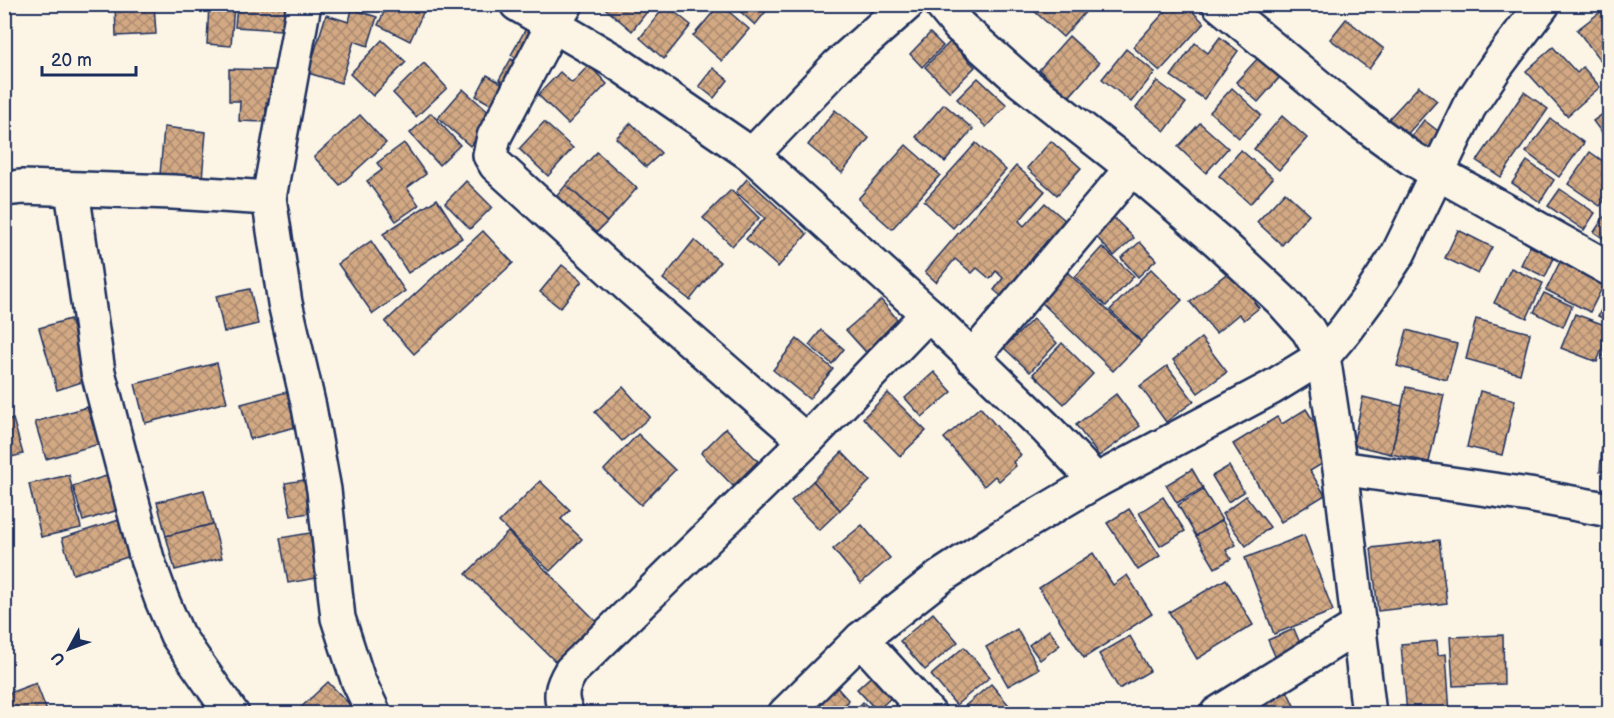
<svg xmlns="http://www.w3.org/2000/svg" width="1614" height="718" font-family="'Balsamiq Sans',sans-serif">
  <defs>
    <pattern id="building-cross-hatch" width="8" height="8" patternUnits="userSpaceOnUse" patternTransform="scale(1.5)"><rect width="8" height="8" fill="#d3a984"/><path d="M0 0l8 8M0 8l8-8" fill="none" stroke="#aa8a6f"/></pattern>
  </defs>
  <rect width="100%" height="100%" fill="#fcf5e5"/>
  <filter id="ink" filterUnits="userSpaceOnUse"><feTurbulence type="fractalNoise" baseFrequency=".0167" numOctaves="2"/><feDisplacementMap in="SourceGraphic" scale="12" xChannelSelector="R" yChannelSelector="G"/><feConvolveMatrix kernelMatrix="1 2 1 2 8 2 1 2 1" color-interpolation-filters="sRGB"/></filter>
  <g filter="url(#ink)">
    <g fill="url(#building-cross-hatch)" stroke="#1b2f5e" stroke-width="1.5">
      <path d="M115 4H154L156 34 116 36Z"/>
      <path d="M209 4H234L231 46 207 44Z"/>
      <path d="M237 4H292L291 27 280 26V30L235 27Z"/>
      <path d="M388 4H427L410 41 378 25Z"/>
      <path d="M600 4H653L632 31Z"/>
      <path d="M720 4 749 29 722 61 693 36Z"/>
      <path d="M732 4H772L755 25Z"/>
      <path d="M1039 4H1083L1088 9 1063 37 1034 11Z"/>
      <path d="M1172 4H1185L1204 23 1160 71 1133 47Z"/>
      <path d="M666 5 691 25 664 59 640 38Z"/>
      <path d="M352 9 377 17 368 46 354 41 341 83 308 73 326 15 349 22Z"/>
      <path d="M1603 10 1610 19V60L1603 64 1577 30Z"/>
      <path d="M1346 19 1384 49 1369 69 1330 39Z"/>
      <path d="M528 25 542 33 526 63 511 55Z"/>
      <path d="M930 33 943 46 922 67 910 54Z"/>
      <path d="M1069 36 1099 63 1069 97 1039 70Z"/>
      <path d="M1220 37 1238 51 1204 99 1171 76 1195 43 1208 53Z"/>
      <path d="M382 40 406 62 373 96 350 74Z"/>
      <path d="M950 42 975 67 950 92 925 67Z"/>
      <path d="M1553 47 1577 73 1583 67 1600 87 1567 116 1526 71Z"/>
      <path d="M1126 49 1155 72 1131 102 1102 79Z"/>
      <path d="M1259 57 1280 77 1258 102 1236 82Z"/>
      <path d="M511 59 527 68 515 89 499 80Z"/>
      <path d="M424 63 447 88 416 117 393 93Z"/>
      <path d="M589 65 607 84 568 124 538 95 560 72 572 83Z"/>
      <path d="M713 68 728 80 714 98 699 86Z"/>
      <path d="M229 69 274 70 273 102H266V122L239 121 240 101H229Z"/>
      <path d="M487 75 511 89 499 109 476 96Z"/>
      <path d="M978 78 1007 105 986 127 957 99Z"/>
      <path d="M1157 81 1186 103 1165 131 1136 108Z"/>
      <path d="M1419 86 1437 101 1401 141 1383 125Z"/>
      <path d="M1232 88 1261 115 1239 138 1210 112Z"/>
      <path d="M463 89 495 118 470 146 438 118Z"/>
      <path d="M1524 92 1548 109 1501 177 1477 161Z"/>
      <path d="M944 104 973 129 945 162 916 137Z"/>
      <path d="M1610 109V144L1593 121Z"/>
      <path d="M835 110 869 138 842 173 808 145Z"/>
      <path d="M431 113 460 145 439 165 410 133Z"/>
      <path d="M360 115 386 143 340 185 314 157Z"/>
      <path d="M1282 116 1307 138 1279 170 1254 149Z"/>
      <path d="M1551 119 1584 143 1559 177 1526 152Z"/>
      <path d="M1424 120 1448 139 1433 159 1409 140Z"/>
      <path d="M544 122 573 148 548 176 519 149Z"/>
      <path d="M631 123 661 153 646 167 616 138Z"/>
      <path d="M1200 123 1228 148 1206 173 1178 147Z"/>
      <path d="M164 127 206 132 202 179 160 175Z"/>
      <path d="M1051 141 1081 168 1057 195 1027 168Z"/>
      <path d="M404 143 426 174 407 188 419 205 396 221 367 181 382 170 377 163Z"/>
      <path d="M976 143 1006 170 953 228 924 201Z"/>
      <path d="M906 145 940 175 892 229 858 199Z"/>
      <path d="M1241 150 1273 178 1250 204 1219 176Z"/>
      <path d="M597 152 637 188 607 222 566 185Z"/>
      <path d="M1590 152 1610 166V193L1600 206 1568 184Z"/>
      <path d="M1527 161 1554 180 1540 202 1512 183Z"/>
      <path d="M1016 166 1045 191 1019 221 1024 226 1045 203 1073 227 1008 302 994 290 1003 278 996 271 990 279 977 268 972 273 955 259 936 282 925 272Z"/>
      <path d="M747 179 807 234 778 267 746 239 765 218 736 192Z"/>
      <path d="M466 181 492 207 470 229 445 203Z"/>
      <path d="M566 185 607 222 589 240 550 204Z"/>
      <path d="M1560 189 1595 213 1584 230 1548 206Z"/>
      <path d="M731 190 759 218 732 246 703 218Z"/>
      <path d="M1285 192 1309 214 1282 245 1257 222Z"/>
      <path d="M437 199 462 238 408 273 383 234Z"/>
      <path d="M1110 214 1134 238 1114 256 1091 231Z"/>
      <path d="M1606 214 1610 216V243L1594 232Z"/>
      <path d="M1458 230 1492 247 1478 274 1445 258Z"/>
      <path d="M483 231 513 263 414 354 385 322Z"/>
      <path d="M694 240 720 262 690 300 663 279Z"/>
      <path d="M371 241 405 291 373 314 338 264Z"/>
      <path d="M1140 242 1156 260 1138 277 1121 258Z"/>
      <path d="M1530 246 1554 258 1545 277 1521 265Z"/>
      <path d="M1102 247 1134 276 1106 306 1075 277Z"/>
      <path d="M1561 260 1605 282 1590 312 1546 290Z"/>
      <path d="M562 265 582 281 560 308 540 292Z"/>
      <path d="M1234 268 1259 298 1254 302 1259 308 1244 320 1239 314 1216 333 1190 302Z"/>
      <path d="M1511 268 1543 283 1527 318 1494 303Z"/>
      <path d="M1151 269 1182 300 1141 341 1110 310Z"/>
      <path d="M1065 270 1141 342 1113 371 1038 299Z"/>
      <path d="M250 289 258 324 224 332 216 296Z"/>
      <path d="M1610 292V322L1598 316Z"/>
      <path d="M1544 293 1572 306 1563 327 1534 312Z"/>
      <path d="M881 300 907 331 873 360 846 330Z"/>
      <path d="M1575 314 1610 327 1597 362 1561 348Z"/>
      <path d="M70 319 88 380 57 390 39 328Z"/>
      <path d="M1033 319 1057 343 1030 372 1004 348Z"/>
      <path d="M1476 319 1530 333 1520 374 1466 359Z"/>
      <path d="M821 330 844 349 832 364 809 345Z"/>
      <path d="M1407 330 1457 344 1447 380 1397 366Z"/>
      <path d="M1201 338 1227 372 1198 393 1173 360Z"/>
      <path d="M797 339 833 369 809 399 773 370Z"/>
      <path d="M1610 341V359L1602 356Z"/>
      <path d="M1062 343 1093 374 1064 404 1033 374Z"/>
      <path d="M217 363 227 402 145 423 135 384Z"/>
      <path d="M1167 366 1194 401 1166 422 1140 386Z"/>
      <path d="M934 372 952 392 922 417 905 398Z"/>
      <path d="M1607 384H1610V472L1600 471Z"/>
      <path d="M623 387 650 417 622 441 595 412Z"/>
      <path d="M1406 387 1444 395 1429 462 1391 454Z"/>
      <path d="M298 389 307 424 250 439 241 404Z"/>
      <path d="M1480 391 1515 400 1502 455 1467 447Z"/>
      <path d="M888 393 926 431 900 456 863 418Z"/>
      <path d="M1116 394 1140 426 1099 456 1076 425Z"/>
      <path d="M1363 397 1402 406 1391 454 1353 445Z"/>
      <path d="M87 407 99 444 46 459 35 422Z"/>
      <path d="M980 407 1021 455 1013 462 1016 466 999 481 995 476 984 486 944 438Z"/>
      <path d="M1306 409 1335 456 1310 471 1325 495 1281 522 1233 444 1277 417 1282 424Z"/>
      <path d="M13 419 23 454 4 459V422Z"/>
      <path d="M726 428 758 461 733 486 701 453Z"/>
      <path d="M638 434 675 470 641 505 604 470Z"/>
      <path d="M842 452 870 481 840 510 813 481Z"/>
      <path d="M1229 466 1244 492 1228 502 1212 476Z"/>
      <path d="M1192 469 1203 488 1177 503 1166 485Z"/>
      <path d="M120 472 131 506 83 521 73 486Z"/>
      <path d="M69 475 81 528 41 537 29 484Z"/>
      <path d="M316 478 322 511 291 516 285 483Z"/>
      <path d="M540 481 570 510 561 519 582 539 550 571 499 522Z"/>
      <path d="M813 481 840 510 819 530 791 501Z"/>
      <path d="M204 490 213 524 166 536 157 502Z"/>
      <path d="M1203 490 1222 520 1196 536 1178 505Z"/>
      <path d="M1246 496 1270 527 1246 546 1222 514Z"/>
      <path d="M1163 497 1185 531 1160 546 1139 513Z"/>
      <path d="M1129 509 1160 556 1138 570 1107 523Z"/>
      <path d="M119 520 131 556 73 574 62 538Z"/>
      <path d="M1222 520 1236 545 1226 550 1231 559 1215 568 1196 536Z"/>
      <path d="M213 524 222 558 175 570 166 536Z"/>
      <path d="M862 525 890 558 861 583 833 549Z"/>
      <path d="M321 531 329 576 288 583 280 538Z"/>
      <path d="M508 532 600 625 560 666 466 574Z"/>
      <path d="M1304 535 1333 611 1274 634 1245 558Z"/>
      <path d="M1439 540 1447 603 1378 611 1371 548Z"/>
      <path d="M1093 553 1113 585 1127 575 1152 614 1084 658 1039 588Z"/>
      <path d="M1226 579 1253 625 1197 659 1169 612Z"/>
      <path d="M933 613 958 642 925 670 900 641Z"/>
      <path d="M1017 629 1039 669 1008 686 986 647Z"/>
      <path d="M1294 629 1305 655 1279 665 1268 640Z"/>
      <path d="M1049 630 1060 645 1040 660 1029 645Z"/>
      <path d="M1503 635 1504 684 1453 686 1450 637Z"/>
      <path d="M1130 636 1150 671 1119 689 1099 654Z"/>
      <path d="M1437 641 1438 655 1446 654 1450 714H1407L1401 644Z"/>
      <path d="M964 647 990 677 956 705 931 675Z"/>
      <path d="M878 670 898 691 877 711 857 689Z"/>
      <path d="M328 682 350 705 341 714H294Z"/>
      <path d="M832 682 849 701 842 708 847 713 813 714 806 706Z"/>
      <path d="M1283 682 1298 714H1257L1250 698Z"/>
      <path d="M36 683 48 714H11L4 695Z"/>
      <path d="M991 684 1013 710 1009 714H963L960 710Z"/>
      <path d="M863 702 874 714H851Z"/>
      <path d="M350 705 357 714H341Z"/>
    </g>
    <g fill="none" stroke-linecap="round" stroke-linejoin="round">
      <g stroke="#1b2f5e" stroke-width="38">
        <g id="street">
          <path d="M304 4 269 198 285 303 309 407 324 490 338 618 358 680 374 714"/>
          <path d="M517 4 616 62 752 155 928 314 1045 427 1096 481"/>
          <path d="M566 4 553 25 494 137 490 155 496 165 632 289 806 441"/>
          <path d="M941 4 959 26 1021 81 1132 168 1219 242 1281 300 1308 330 1323 356 1340 468 1369 714"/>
          <path d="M1219 4 1360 121 1411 158 1610 269"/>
          <path d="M752 155 837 66 907 4"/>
          <path d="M4 189 22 187 173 192 269 198"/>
          <path d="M72 190 98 372 147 559 162 600 177 635 232 714"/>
          <path d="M972 358 1132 168"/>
          <path d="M1340 468 1529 495 1610 510"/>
          <path d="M861 639 929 714"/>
          <path d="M567 714C558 697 562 686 571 671L806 441 928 314"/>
          <path d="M785 714 861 639 940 577 1003 536 1096 481 1271 388 1323 356 1345 330 1371 295 1398 254 1469 107 1497 65 1543 4"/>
          <path d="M1217 714 1360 625"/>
        </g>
      </g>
      <use href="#street" stroke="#fcf5e5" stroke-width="33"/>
    </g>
  </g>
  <rect width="1614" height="718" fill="none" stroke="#fcf5e5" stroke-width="24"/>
  <rect x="12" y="12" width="1590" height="694" fill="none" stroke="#1b2f5e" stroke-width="2" filter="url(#ink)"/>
  <g transform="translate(69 649) rotate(229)" stroke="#fcf5e5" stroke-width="4.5" paint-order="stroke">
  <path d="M0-4.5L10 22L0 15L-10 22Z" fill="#1b2f5e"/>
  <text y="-9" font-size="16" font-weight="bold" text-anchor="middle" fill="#1b2f5e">U</text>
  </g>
  <path d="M42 66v9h94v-9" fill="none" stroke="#1b2f5e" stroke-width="3"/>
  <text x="51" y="66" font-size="18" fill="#1b2f5e" stroke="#fcf5e5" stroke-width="4.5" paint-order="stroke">20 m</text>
</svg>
